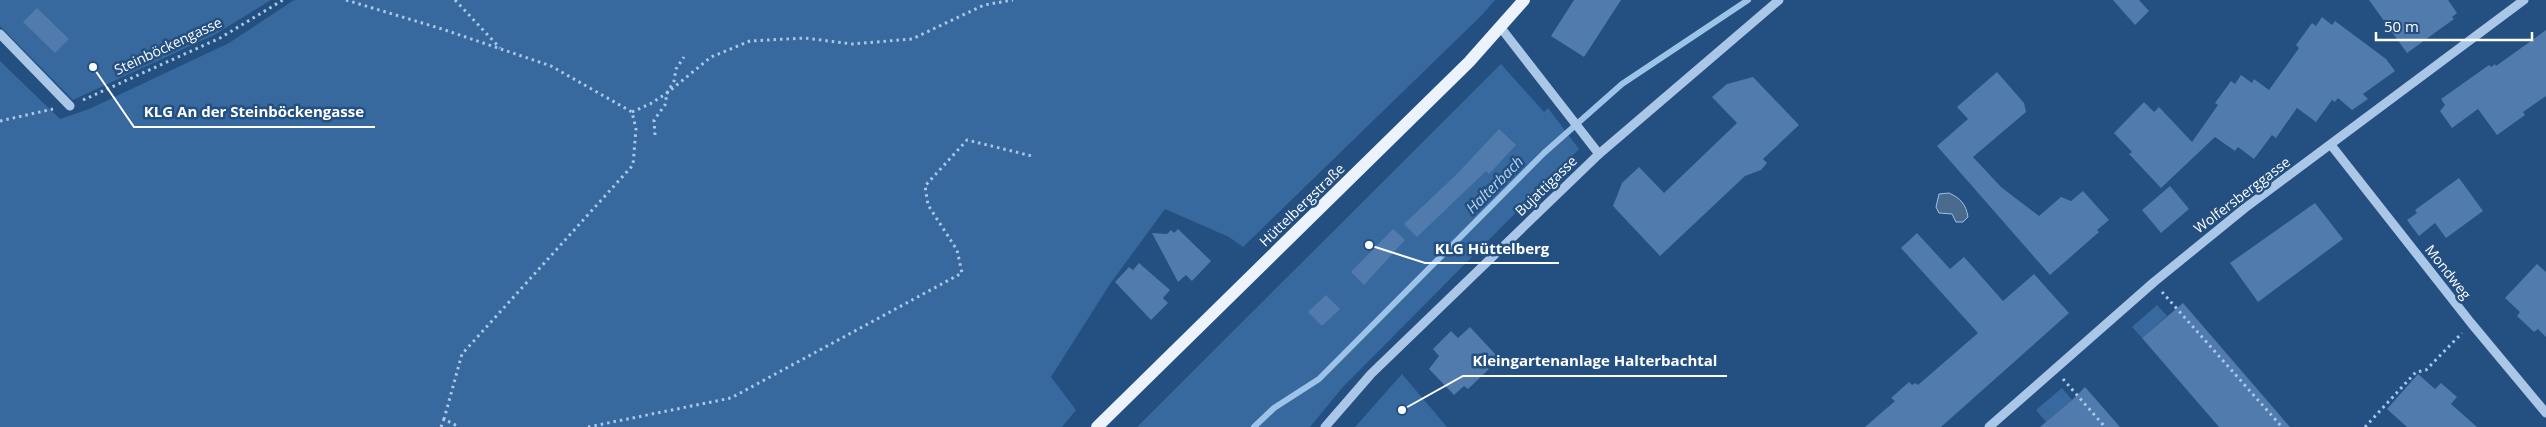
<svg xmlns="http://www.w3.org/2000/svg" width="2546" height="427" font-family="'Open Sans',sans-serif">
  <rect width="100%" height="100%" fill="#234f81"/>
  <g fill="#37699f">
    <path d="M0 0H271L216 34 73 100 0 26Z"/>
    <path d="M294 0H1495L1482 15 1243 247 1229 237 1165 209 1110 284 1051 377 1076 410 1062 427H0V61L60 119 89 109 229 43Z"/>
    <path d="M1501 64 1544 112 1548 108 1579 149 1342 388 1310 427H1137Z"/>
    <path d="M2157 305 2167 316 2142 338 2132 327Z"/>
    <path d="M1402 374 1447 427H1355Z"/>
    <path d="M2062 388 2072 400 2046 422 2036 410Z"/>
  </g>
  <path fill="#4a6a8e" stroke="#9ec3e8" d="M1949 193C1960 198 1966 204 1968 217L1963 222H1956L1952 214 1939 213 1936 207 1939 194Z"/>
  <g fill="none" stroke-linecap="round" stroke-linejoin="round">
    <path stroke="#9ec3e8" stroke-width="6" d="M1254 427 1274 408 1319 379 1544 153 1622 84 1748 0"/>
  </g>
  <g fill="#507bac">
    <path d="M1574 0H1621L1584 57 1551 36Z"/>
    <path d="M2113 0H2139L2149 11 2135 25Z"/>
    <path d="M2369 0H2448L2457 13 2452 17 2454 19 2407 53Z"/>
    <path d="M37 8 69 39 55 53 23 22Z"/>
    <path d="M2322 17 2332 25 2335 21 2386 59 2395 71 2363 94 2368 99 2352 110 2338 98 2335 102 2332 100 2316 122 2297 108 2276 138 2272 135 2254 159 2238 147 2235 151 2215 137 2161 188 2129 154 2132 152 2114 133 2144 102 2154 112 2159 107 2192 142 2218 105 2215 103 2231 81 2235 84 2241 75 2252 83 2254 79 2269 90 2299 48 2296 45 2312 23 2316 26Z"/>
    <path d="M2546 30V96L2523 112 2525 115 2497 135 2478 109 2452 128 2440 111 2445 105 2441 99 2489 65 2491 67 2495 64 2496 66Z"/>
    <path d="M1997 72 2024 103 2026 112 1973 157 2001 187 2039 216 2061 197 2071 201 2083 191 2109 220 2097 230 2099 232 2050 275 1937 146 1968 119 1957 107Z"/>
    <path d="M1753 77 1799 125 1763 159 1767 163 1761 170 1745 176 1660 256 1613 206 1622 183 1639 167 1664 193 1737 123 1712 97 1727 84Z"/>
    <path d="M1499 129 1516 145 1489 174 1486 171 1417 237 1404 224 1458 173Z"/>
    <path d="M2459 178 2483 211 2446 238 2435 223 2419 236 2407 220 2417 213 2415 210Z"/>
    <path d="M2170 186 2189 209 2161 233 2142 210Z"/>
    <path d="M2315 203 2343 239 2258 302 2230 263Z"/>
    <path d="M1178 229 1211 261 1192 281 1186 275 1178 282 1152 233 1167 234 1171 230 1174 233Z"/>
    <path d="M1393 229 1405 240 1364 285 1351 272Z"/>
    <path d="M1917 233 1950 269 1964 257 2003 301 2034 274 2069 313 1941 427H1865L1895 401 1891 398 1909 382 1912 385 1915 383 1918 385 1978 333 1901 248Z"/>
    <path d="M1139 263 1170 290 1163 298 1168 303 1151 320 1115 282 1129 267 1133 270Z"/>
    <path d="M2537 264 2546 272V337L2538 329 2534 332 2517 316 2520 312 2505 298Z"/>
    <path d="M1326 295 1340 309 1322 326 1308 312Z"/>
    <path d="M2183 303 2290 427H2219L2142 338Z"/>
    <path d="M1470 327 1497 356 1486 366 1489 369 1468 389 1464 386 1454 395 1429 369 1439 356 1433 349 1451 331 1458 338Z"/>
    <path d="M2418 374 2435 389 2441 383 2457 397 2451 404 2477 427H2407L2387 409Z"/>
    <path d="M2085 387 2120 427H2040L2072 400Z"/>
  </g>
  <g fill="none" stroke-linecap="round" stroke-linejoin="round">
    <g stroke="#aac7e7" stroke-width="3" stroke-dasharray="2.5 4" stroke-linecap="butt">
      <path d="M346 0 442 29 551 66 632 112 636 129 633 165 462 354 444 419 459 427"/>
      <path d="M455 0 500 48"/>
      <path d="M83 100 220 38 283 0"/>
      <path d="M632 112 650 104 667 93 711 57 750 41 805 38 852 44 912 39 984 5 1013 0"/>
      <path d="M0 121 53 109"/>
      <path d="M655 135 654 120 665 105 667 93 674 81 676 69 684 57"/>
      <path d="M2162 292 2282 427"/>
      <path d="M2063 379 2105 427"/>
      <path d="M441 427 444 419"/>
      <path d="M588 427 731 398 962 273 957 250 928 205 925 186 967 140 1032 156"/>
      <path d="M2365 427 2416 372 2426 370 2462 333"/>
    </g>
    <g stroke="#aac7e7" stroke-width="9">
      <path d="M1501 28 1599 154"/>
      <path d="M0 34 70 106"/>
      <path d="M2331 145 2471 323 2546 413"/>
      <path d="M1325 427 1371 374 1599 154 1779 0"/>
      <path d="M1989 427 2154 282 2245 208 2524 0"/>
    </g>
    <path stroke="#ecf3fd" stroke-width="12" d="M1097 427 1469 62 1524 0"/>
  </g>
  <g text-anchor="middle" stroke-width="5" stroke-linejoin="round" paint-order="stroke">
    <g font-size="14" fill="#fff" stroke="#234f81">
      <text transform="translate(168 46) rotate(-25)" y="5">Steinböckengasse</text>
      <text transform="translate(1546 186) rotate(-44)" y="5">Bujattigasse</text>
      <text transform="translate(2242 195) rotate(-37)" y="5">Wolfersberggasse</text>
      <text transform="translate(1302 205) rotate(-44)" y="5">Hüttelbergstraße</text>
      <text transform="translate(2448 272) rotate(52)" y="5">Mondweg</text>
    </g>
    <g font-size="15" font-style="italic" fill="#b5d1ef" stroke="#234f81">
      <text transform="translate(1495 185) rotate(-45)" y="5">Halterbach</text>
    </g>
  </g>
  <path fill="none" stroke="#fff" stroke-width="2" d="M93 67L134 127H375M1369 245L1425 263H1559M1402 410L1463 376H1727"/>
  <g fill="#fff" stroke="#234f81" stroke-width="2">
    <circle cx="93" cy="67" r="5"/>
    <circle cx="1369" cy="245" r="5"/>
    <circle cx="1402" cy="410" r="5"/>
  </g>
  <g font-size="15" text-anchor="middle" font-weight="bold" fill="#fff" stroke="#234f81" stroke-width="5" stroke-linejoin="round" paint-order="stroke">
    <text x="254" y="117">KLG An der Steinböckengasse</text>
    <text x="1492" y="254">KLG Hüttelberg</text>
    <text x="1595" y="366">Kleingartenanlage Halterbachtal</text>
  </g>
  <path d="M2376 32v8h156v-8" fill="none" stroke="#ffffff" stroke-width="2.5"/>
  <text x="2384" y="32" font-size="15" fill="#ffffff" stroke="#234f81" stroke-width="4" paint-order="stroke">50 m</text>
</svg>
